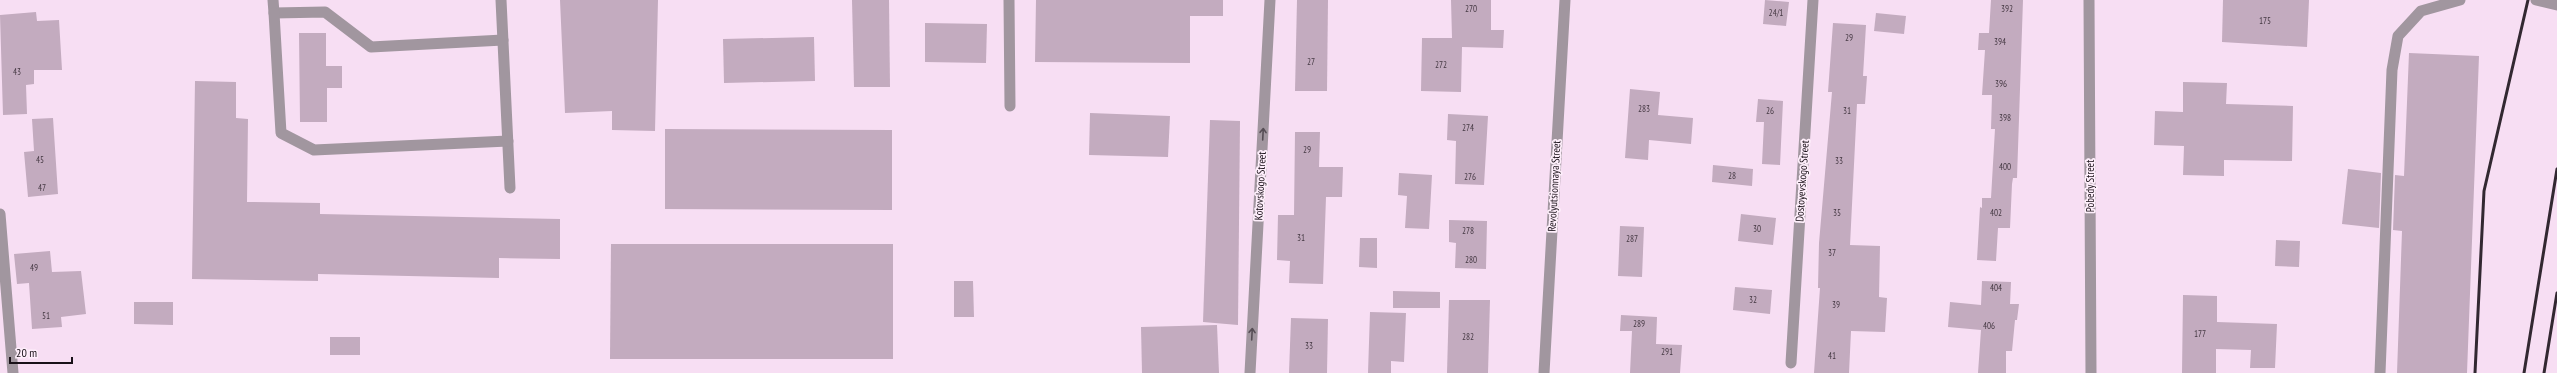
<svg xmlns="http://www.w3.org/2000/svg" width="2557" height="373" font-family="'PT Sans Narrow',sans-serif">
  <rect width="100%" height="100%" fill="#f7def3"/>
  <g fill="#c3abbf">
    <path d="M560 0H658L655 131 612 130V111L565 113Z"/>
    <path d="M852 0H889L890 87H854Z"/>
    <path d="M1036 0H1223V16H1190V63L1035 62Z"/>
    <path d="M1297 0H1328L1327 91H1295Z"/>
    <path d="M1451 0H1491V30H1504L1503 48 1462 47 1461 92 1421 91 1422 38H1452Z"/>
    <path d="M1765 0 1789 2 1786 26 1763 24Z"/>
    <path d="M1991 0H2023L2017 178H2013L2012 184 2010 228H1998L1996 261 1977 260 1980 207 1982 208V198H1991L1995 129H1991L1992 95H1982L1985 50H1978L1979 33H1989Z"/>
    <path d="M2223 0H2309L2307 47 2222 42Z"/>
    <path d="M36 12 37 21 59 20 62 70H34V84L26 85 27 114 3 115 0 15Z"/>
    <path d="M1876 13 1906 16 1904 34 1874 31Z"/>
    <path d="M925 23 987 24 986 63 925 62Z"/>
    <path d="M1833 23 1866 25 1863 76H1867L1865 104H1857L1850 245 1880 246 1879 297 1887 298 1885 332 1851 331 1849 373H1814L1820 288H1818L1819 243 1832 92H1828Z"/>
    <path d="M299 33H326V66H342V88H327V122H300Z"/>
    <path d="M814 37 815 81 724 83 723 39Z"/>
    <path d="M2409 53 2479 56 2467 373H2397L2402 231 2393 230 2395 175 2404 176Z"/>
    <path d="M195 81 236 82V118L248 119 247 202 320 203V214L560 219V259L499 258V278L318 274V281L192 279Z"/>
    <path d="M2183 82 2227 83 2226 104 2293 106 2292 161 2224 160V176L2183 175 2184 146 2154 145 2155 111 2183 112Z"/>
    <path d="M1630 89 1660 92 1658 115 1693 118 1691 144 1649 140 1648 160 1625 158Z"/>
    <path d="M1758 99 1783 101 1780 165 1762 164 1764 122H1756Z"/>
    <path d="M1090 113 1170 116 1168 157 1089 155Z"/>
    <path d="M1448 114 1488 116 1484 185 1455 184 1456 141 1447 140Z"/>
    <path d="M53 118 58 194 28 197 24 152 34 151 32 119Z"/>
    <path d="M1210 120 1240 121 1238 325 1203 322Z"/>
    <path d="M665 129 892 130V210L665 209Z"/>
    <path d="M1295 132H1320L1319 167H1343L1342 197H1326L1323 284 1289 283 1290 261 1277 260 1278 215H1294Z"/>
    <path d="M1713 165 1753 169 1752 186 1712 182Z"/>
    <path d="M2348 169 2381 173 2379 228 2342 224Z"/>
    <path d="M1399 173 1432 175 1429 229 1405 228 1407 196 1398 195Z"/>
    <path d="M1741 214 1776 218 1773 245 1738 241Z"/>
    <path d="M1449 220 1487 221 1486 269 1455 268 1456 243 1449 242Z"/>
    <path d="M1620 226 1644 227 1642 277 1618 276Z"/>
    <path d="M1360 238H1377V268L1359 267Z"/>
    <path d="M2276 240 2300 241 2299 267 2275 266Z"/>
    <path d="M611 244H893V359H610Z"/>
    <path d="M50 251 52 272 81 271 86 314 61 317 62 327 32 329 29 283 17 284 14 254Z"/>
    <path d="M954 281H973L974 317H954Z"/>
    <path d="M1982 281 2011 282 2010 304H2019L2017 320H2015L2012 351H2006V373H1978L1981 330 1948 327 1950 302 1981 305Z"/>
    <path d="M1735 287 1772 290 1770 314 1733 310Z"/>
    <path d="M1393 291 1440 292V308H1393Z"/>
    <path d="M2183 295 2217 296V322L2277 324 2275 368H2250L2251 350 2216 349V373H2182Z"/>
    <path d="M1449 300H1490L1488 373H1447Z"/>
    <path d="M134 302H173V325L134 324Z"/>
    <path d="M1370 312 1406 313 1404 362 1391 361V373H1368Z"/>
    <path d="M1621 315 1657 317 1656 344 1682 345 1680 373H1630L1632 331H1620Z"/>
    <path d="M1291 318 1328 319 1327 373H1289Z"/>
    <path d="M1217 325 1219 373H1142L1141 327Z"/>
    <rect x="330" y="337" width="30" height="18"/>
  </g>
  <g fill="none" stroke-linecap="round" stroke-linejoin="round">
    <g stroke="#a1969f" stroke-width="11">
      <path d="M273 0 274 13 325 12 371 47 503 40"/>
      <path d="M501 0 510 188"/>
      <path d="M1009 0 1010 106"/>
      <path d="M2536 0 2557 5"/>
      <path d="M274 13 281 133 314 150 508 141"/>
      <path d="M2380 373 2392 70 2398 36 2421 11 2460 0"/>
    </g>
    <g stroke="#a1969f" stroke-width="11">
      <path d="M0 214 13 373"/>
      <path d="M1791 363 1813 0"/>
      <path d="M1250 373 1270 0"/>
    </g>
    <g stroke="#a1969f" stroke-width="11">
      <path d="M2089 0 2091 373"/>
      <path d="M1544 373 1565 0"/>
    </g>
    <g stroke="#322831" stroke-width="3">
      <path d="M2475 373 2484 191 2528 0"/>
      <path d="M2524 373 2557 169"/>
      <path d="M2544 373 2557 293"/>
    </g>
  </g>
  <defs><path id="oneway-shaft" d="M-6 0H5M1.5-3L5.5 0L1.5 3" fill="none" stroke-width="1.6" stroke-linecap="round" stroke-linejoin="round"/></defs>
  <g stroke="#564d55">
    <use href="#oneway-shaft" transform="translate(1263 134) rotate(-87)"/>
    <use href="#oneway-shaft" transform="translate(1252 334) rotate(-87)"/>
  </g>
  <g text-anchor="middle" stroke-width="3.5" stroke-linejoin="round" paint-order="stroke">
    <g font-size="9" fill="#443842">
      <text x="1471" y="12">270</text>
      <text x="2007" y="12">392</text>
      <text x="1776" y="16">24/1</text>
      <text x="2265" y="24">175</text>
      <text x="1849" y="41">29</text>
      <text x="2000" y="45">394</text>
      <text x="1311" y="65">27</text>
      <text x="1441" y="68">272</text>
      <text x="17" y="75">43</text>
      <text x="2001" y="87">396</text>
      <text x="1644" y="112">283</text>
      <text x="1770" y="114">26</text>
      <text x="1847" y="114">31</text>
      <text x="2005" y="121">398</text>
      <text x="1468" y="131">274</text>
      <text x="1307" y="153">29</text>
      <text x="40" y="163">45</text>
      <text x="1839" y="164">33</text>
      <text x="2005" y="170">400</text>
      <text x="1732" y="179">28</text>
      <text x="1470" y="180">276</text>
      <text x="42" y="191">47</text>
      <text x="1837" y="216">35</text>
      <text x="1996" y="216">402</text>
      <text x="1757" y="232">30</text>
      <text x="1468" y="234">278</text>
      <text x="1301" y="241">31</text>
      <text x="1632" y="242">287</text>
      <text x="1832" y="256">37</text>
      <text x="1471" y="263">280</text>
      <text x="34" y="271">49</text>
      <text x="1996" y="291">404</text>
      <text x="1753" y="303">32</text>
      <text x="1836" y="308">39</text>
      <text x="46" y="319">51</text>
      <text x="1639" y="327">289</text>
      <text x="1989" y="329">406</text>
      <text x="2200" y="337">177</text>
      <text x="1468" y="340">282</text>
      <text x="1309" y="349">33</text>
      <text x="1667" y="355">291</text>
      <text x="1832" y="359">41</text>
    </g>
    <g font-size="11" fill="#191118" stroke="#feeffb">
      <text transform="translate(1802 181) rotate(-86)" y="4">Dostoyevskogo Street</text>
      <text transform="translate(1260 186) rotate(-87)" y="4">Kotovskogo Street</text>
      <text transform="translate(1554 186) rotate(-87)" y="4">Revolyutsionnaya Street</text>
      <text transform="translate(2090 186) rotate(-90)" y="4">Pobedy Street</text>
    </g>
  </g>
  <path d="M10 357v6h62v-6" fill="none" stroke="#191118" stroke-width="2"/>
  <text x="16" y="357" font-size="12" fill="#191118" stroke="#feeffb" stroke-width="3" paint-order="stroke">20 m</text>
</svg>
